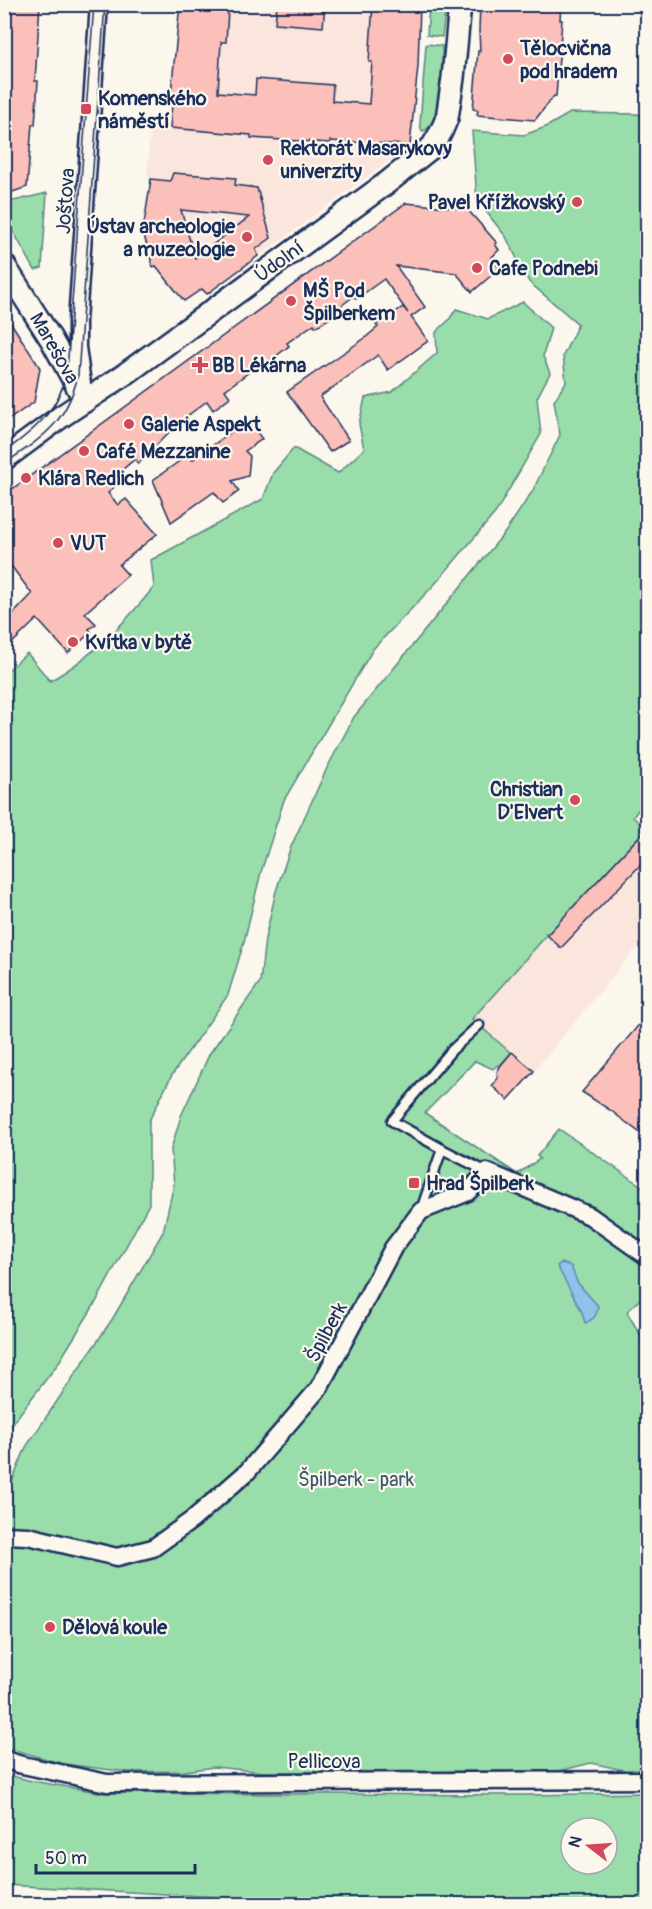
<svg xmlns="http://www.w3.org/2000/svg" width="652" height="1909" font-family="Pangolin,sans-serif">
  <rect width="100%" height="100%" fill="#fbf7ec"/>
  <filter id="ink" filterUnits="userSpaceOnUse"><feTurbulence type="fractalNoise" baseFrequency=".0167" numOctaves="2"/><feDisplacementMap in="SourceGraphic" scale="12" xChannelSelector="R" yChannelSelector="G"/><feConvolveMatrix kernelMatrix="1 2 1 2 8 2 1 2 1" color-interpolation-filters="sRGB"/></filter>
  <g filter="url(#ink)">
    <g fill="#fbe6dd">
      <path d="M180 5H422L421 14 420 15 418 66 410 145 209 293 207 294 202 289 184 301 166 279 168 277 159 266 153 267 141 225 148 223 147 208 151 180 147 175 151 121 171 122 173 93H171Z"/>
      <path d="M647 827V935L534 1071 472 1019 546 936 545 933 550 932Z"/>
    </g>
    <g fill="#98ddaa" stroke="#5a8684" stroke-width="1.5" fill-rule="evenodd">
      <path d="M429 5H446L442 37 427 35Z"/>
      <path d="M428 44 442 46C443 68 442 115 426 130L422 131 420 124 426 45Z"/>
      <path d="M570 113 637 114 647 117 648 797 633 817 646 829 550 933H545L546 936 472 1019 511 1053 501 1064 502 1066 501 1067 498 1065 493 1069 475 1061 425 1113 517 1174 540 1159 537 1156 559 1129 647 1190V1292L627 1312 648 1348 647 1773 633 1772 591 1763 559 1771 265 1772 214 1767 185 1771 128 1772 63 1764 5 1747V1499L26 1447 113 1318 163 1232 174 1184 171 1149 181 1116 210 1053 260 982 265 939 276 891 290 849 327 768 354 717 506 531 532 492 560 435 554 401 566 382 563 356 578 324 529 282 506 237 477 200 472 131 524 135 546 127Z"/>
      <path d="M47 193 42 268 35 270 5 217V203Z"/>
      <path d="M523 302 551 328 543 356 550 373 537 398 541 434 496 512 435 584 373 649 284 800 261 872 244 942 228 995 172 1075 149 1121V1204L96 1302 57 1365 15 1420 5 1438V673L27 653 50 681C92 657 124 624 154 587L151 560 263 499 273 473 294 448 338 473 364 449 359 424 365 398 392 392 437 353 436 332 449 320 456 309 488 319Z"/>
      <path d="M4 1774 32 1781 104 1793 527 1795 647 1793V1904H342L5 1885ZM571 1828H607V1864H571Z"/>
    </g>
    <path fill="#90c2ec" stroke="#6187b3" stroke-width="1.5" d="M561 1263 571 1266 577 1282 598 1306C597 1316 594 1319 585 1323L582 1312 557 1266Z"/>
    <g fill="#fcc0ba" stroke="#1b2f5e" stroke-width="1.5" fill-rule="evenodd">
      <path d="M4 4H40L35 81H38L35 125 32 124 27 187 4 195Z"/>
      <path d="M180 4H223V10H228L226 42H221L218 92 255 95 256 79 333 85 332 101 369 104 372 62H369L373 4H420L418 66 410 145 330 141V143L251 138V135L170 128 173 93H171Z"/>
      <path d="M277 4H325L323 27 275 23Z"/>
      <path d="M480 4H561L560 20H562L556 96H554L535 120 477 115 478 110 473 109 478 51H480L479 31Z"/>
      <path d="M173 173 236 178 235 185 257 188 271 238 256 249 258 256 207 294 202 289 184 301 156 266 153 267 141 225 144 224 151 179 170 181ZM181 210 249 217 195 258Z"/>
      <path d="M406 203 467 209 497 243 495 244 499 250 491 258 500 268 472 292 456 273 396 266 425 307 411 317 428 341 388 370 378 355 320 397 349 440 330 452 287 392 365 338 378 327 376 325 403 307 408 313 384 279 356 299 354 296 329 315 330 318 316 327 314 324 287 343 289 346 258 370 256 367 225 390 230 397 213 410 207 401 178 423 138 464 135 459 109 481 115 486 108 493 118 505 126 499 157 534 119 565 128 575 85 613 96 624 89 629 91 632 68 653 37 619 4 651V624L32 594 12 567 4 573V495Z"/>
      <path d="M4 312 40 368 34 402 4 423Z"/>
      <path d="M248 420 262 439 245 451 250 456 248 476 232 481 239 491 223 503 214 492 171 522 153 480 188 455 192 460Z"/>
      <path d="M648 827V857L561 948 547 935Z"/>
      <path d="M648 1014V1139L610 1110 582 1092Z"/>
      <path d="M512 1052 534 1071 508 1100 492 1086 498 1078 497 1072 501 1065Z"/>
    </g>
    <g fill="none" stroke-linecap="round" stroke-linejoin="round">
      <g stroke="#1b2f5e" stroke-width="13">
        <g id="service">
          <path d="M442 1149 487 1172"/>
          <path d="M421 1210 442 1149 392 1121 452 1050 479 1025"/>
        </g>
      </g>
      <g stroke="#1b2f5e" stroke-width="21">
        <g id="minor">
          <path d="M83 391 77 347V321L99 4"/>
          <path d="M4 1535 28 1536 117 1557 153 1548 192 1520 247 1472 319 1388 393 1248 421 1211 468 1192 487 1172 590 1216 648 1257"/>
          <path d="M4 1759 18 1764 107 1783 648 1780"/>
        </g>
      </g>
      <g stroke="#1b2f5e" stroke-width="26">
        <g id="tertiary">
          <path d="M4 265 51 339 85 401"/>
          <path d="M4 459 62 416 124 375 388 182 432 147 441 132 447 118 453 78 460 4"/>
        </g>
      </g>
      <use href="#service" stroke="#fbf7ec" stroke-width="8"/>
      <use href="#minor" stroke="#fbf7ec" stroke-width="16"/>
      <use href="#tertiary" stroke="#fbf7ec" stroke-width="21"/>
      <g stroke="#1b2f5e" stroke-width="1.5">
        <path d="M4 452C35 430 60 409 67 371L94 4"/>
        <path d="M4 464C43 437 67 423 78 375L105 4"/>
      </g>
    </g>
  </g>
  <g fill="#d1495b" stroke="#fbf7ec" stroke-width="2">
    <circle cx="508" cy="59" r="6"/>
    <rect x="80" y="103" width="12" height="12" rx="3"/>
    <circle cx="268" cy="160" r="6"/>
    <circle cx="577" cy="202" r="6"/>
    <circle cx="247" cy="237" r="6"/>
    <circle cx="477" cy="268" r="6"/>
    <circle cx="291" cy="301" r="6"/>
    <path d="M197 356h6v6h6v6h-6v6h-6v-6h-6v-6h6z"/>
    <circle cx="129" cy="424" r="6"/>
    <circle cx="84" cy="451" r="6"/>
    <circle cx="26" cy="478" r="6"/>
    <circle cx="58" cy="543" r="6"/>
    <circle cx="73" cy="642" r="6"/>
    <circle cx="575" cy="800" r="6"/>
    <rect x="408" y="1177" width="12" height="12" rx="3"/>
    <circle cx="50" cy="1627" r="6"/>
  </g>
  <g text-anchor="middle" stroke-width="4.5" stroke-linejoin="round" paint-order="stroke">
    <g font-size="20" font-weight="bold" fill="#1b2f5e" stroke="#fbf7ec" text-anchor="start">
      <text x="520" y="55">Tělocvična<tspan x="520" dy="23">pod hradem</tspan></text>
      <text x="98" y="105">Komenského<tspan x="98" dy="23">náměstí</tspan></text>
      <text x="280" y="155">Rektorát Masarykovy<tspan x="280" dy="23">univerzity</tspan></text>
      <text x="565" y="209" text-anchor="end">Pavel Křížkovský</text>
      <text x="235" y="233" text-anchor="end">Ústav archeologie<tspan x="235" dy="23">a muzeologie</tspan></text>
      <text x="489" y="275">Cafe Podnebi</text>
      <text x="303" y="297">MŠ Pod<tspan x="303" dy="23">Špilberkem</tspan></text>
      <text x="212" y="372">BB Lékárna</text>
      <text x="141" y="431">Galerie Aspekt</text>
      <text x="96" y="458">Café Mezzanine</text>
      <text x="38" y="485">Klára Redlich</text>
      <text x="70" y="550">VUT</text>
      <text x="85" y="649">Kvítka v bytě</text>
      <text x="563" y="796" text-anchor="end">Christian<tspan x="563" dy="23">D'Elvert</tspan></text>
      <text x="426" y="1190">Hrad Špilberk</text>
      <text x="62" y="1634">Dělová koule</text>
    </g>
    <g font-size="20" fill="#1b2f5e" stroke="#fbf7ec">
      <text transform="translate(65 201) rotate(-86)" y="7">Joštova</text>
      <text transform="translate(279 261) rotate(-36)" y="7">Údolní</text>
      <text transform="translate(55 348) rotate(60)" y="7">Marešova</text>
      <text transform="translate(326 1332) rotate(-62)" y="7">Špilberk</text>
      <text x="324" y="1768">Pellicova</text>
    </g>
    <g font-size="20" fill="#3a5a71" stroke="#fbf7ec">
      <text x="356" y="1486">Špilberk - park</text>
    </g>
  </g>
  <rect width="652" height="1909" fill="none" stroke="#fbf7ec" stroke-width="24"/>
  <rect x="12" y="12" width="628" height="1885" fill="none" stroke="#1b2f5e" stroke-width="2" filter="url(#ink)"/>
  <g transform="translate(589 1846) rotate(287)"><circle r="28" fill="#fbf7ec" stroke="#a1a7b3" stroke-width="1.5"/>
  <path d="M0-4.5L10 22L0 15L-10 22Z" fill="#d1495b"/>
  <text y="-9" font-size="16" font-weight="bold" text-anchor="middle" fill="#1b2f5e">N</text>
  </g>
  <path d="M36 1864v9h159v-9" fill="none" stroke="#1b2f5e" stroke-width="3"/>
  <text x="45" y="1864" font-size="18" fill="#1b2f5e" stroke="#fbf7ec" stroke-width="4.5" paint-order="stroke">50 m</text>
</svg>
